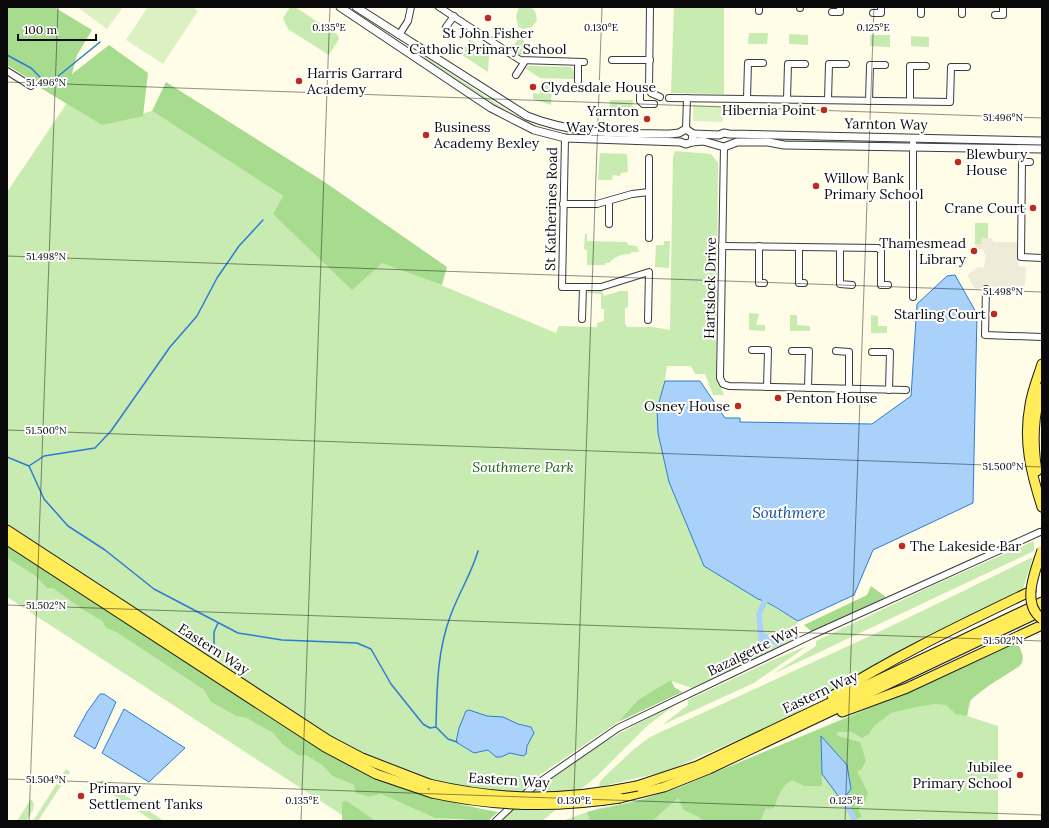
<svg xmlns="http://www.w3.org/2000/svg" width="1049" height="828" font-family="Lora,serif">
  <rect width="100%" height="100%" fill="#fffde8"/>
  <g fill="#c7ebb0">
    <path d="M290 7H295L338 35 339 39 329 55 288 29 283 18Z"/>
    <path d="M519 7H530L535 11 537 20 532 27 523 29 518 27 516 16Z"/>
    <path d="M674 7H724V94L671 93Z"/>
    <path d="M749 33H768L767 44H748Z"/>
    <path d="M521 34H524V57L511 50Z"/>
    <path d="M789 34 808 35V45L789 44Z"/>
    <path d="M870 35H890V47L870 46Z"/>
    <path d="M911 36 929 37V47L911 46Z"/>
    <path d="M469 39 493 55 489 56 488 72 462 55V47H468Z"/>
    <path d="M424 56 506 110 544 130 507 115 422 60Z"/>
    <path d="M530 66 571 67 574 72V79L540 78 525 68Z"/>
    <path d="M541 81 552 89 551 105 533 99V93L540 94Z"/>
    <path d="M610 100H633L632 110 610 109Z"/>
    <path d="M67 103 102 125 152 111 283 196 273 215 556 333 559 326 597 327V323L604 321V309H601V294L588 293V291H602L604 296 620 291H628V307L625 308V323L627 327H653L670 330 673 157 675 151 711 154 718 163 716 376 724 395H713L705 374H695L691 366H667L665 381 657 409 704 566 798 621 792 641 692 688 671 681 638 700 618 722 541 774 521 792 480 790 412 778 361 754 325 733 7 524V192Z"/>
    <path d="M734 137 906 141V143L734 141Z"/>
    <path d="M600 153 627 154 628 172 621 173 620 176 613 175 612 180H598Z"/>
    <path d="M975 223H988V238H981V244H975Z"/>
    <path d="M585 234H587V241L627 242 628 245 637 246 639 252H631V254C621 254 616 256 609 263H605V265H587V250L584 249Z"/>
    <path d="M664 241H670L669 268 655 267 656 245H664Z"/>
    <path d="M749 313 759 314 756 325H765V331L749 330Z"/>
    <path d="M790 315H797V325L810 326V331H790Z"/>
    <path d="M871 315 878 316V326H887V333H871Z"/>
    <path d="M1034 541V551L773 674 816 646V641L934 585Z"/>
    <path d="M1033 557 1022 592 920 639 820 697 790 717 667 771 599 787 600 781 634 749 650 737 883 630Z"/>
    <path d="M7 558 34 575 47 588 54 589 83 610 102 621 106 628 116 632 204 690 211 702 236 716 246 718 273 733 283 745 299 756 306 754 322 765 332 776 354 785 370 797 381 794 435 818 466 821H376L347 801 342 803V815L7 597Z"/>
    <path d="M807 646 754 683 662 725 688 705V700L773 660Z"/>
    <path d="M1023 654 1022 663 1019 667 1001 676 971 700 967 716 998 726V821H931L916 819V821H562L596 809 637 801 678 788 961 669Z"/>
    <path d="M675 705 647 726 597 776 542 821H500C551 771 611 735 675 705Z"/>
    <path d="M66 769 70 772 38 821H33Z"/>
    <path d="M102 780 164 821H153L99 786Z"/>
    <path d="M31 799 34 804 33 810 26 821H17Z"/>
  </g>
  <g fill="#a7dc8f">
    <path d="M7 7H54L92 30 77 55 72 74 109 45 148 73 143 116 102 125 39 87 36 83 7 65Z"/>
    <path d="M166 82 326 183 447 267 442 285 382 263 352 290 273 214 283 196 152 111Z"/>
    <path d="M7 544 343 762C392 787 443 802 498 812L488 821 435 818 381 794 370 797 356 793 354 785 332 776 322 765 306 755 299 756 283 745 273 733 246 718 236 716 211 702 204 690 116 632 106 628 102 621 83 610 54 589 47 588 34 575 7 558Z"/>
    <path d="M871 586 886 597 812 632 804 625 867 595Z"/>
    <path d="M1017 642C1020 648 1024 655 1022 662 1020 669 977 690 970 701 968 704 968 712 967 716L956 714 946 705 934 704 911 708 891 713 874 726 869 734 862 738 852 732H836L838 736 860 742 866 761 861 770 857 771 868 793 864 804 858 809 862 817 852 820 842 801 850 789 821 737 822 786H805L792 780C782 785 778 797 774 808L765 809 761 821H702L699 817 684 810 678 798 652 821H590L587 812 637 801 678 788 914 690Z"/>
    <path d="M671 680 674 687 682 692 618 722 638 700Z"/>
    <path d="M347 801 376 821H342V802Z"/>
  </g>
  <g fill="#dbf1c2">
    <path d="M77 7H123L107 29Z"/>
    <path d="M148 7H192L198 11 163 64 126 40Z"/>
    <path d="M693 105 723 106V122L693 121Z"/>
  </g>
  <path fill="#eeebd8" d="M981 238H992L993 242H1019L1018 266 1026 267 1025 286 1023 288 988 287 975 289 967 275 978 267 984 268 986 255 984 254 983 249H975V244H981Z"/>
  <g fill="#a9d1f9" stroke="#2d7cd4">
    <path d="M955 275 977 314 973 503 873 550 854 595 798 621C787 615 770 602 758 599L704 566 669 482 658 433 657 409 665 381H700L725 418H740V422L872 424 911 396 917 304 947 276Z"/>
    <path d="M100 694H104L116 702 95 749 74 736 87 712Z"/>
    <path d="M124 709 185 748 149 782 102 753Z"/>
    <path d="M469 710 487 716 503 717 518 724 531 727 534 733 527 746 526 754 523 756 510 753 501 757H496L488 750 474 753 456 742 459 728 466 711Z"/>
    <path d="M821 736 847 765 851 789 842 801 822 774Z"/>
  </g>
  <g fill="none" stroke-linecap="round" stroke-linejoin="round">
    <g stroke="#2d7cd4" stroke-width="1.5">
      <path d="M7 55 31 68 44 81 51 82 100 42"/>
      <path d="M7 457 29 466 44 499 68 526 105 550 154 589 238 633 282 640 357 643 371 649 391 684 423 724 430 728 436 727 448 739 457 742"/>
      <path d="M29 466 44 456 95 448 111 431 170 347 197 316 217 278 239 246 263 220"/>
      <path d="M214 646V632L218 623"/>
      <path d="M436 726C437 689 437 652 450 617 458 594 471 575 478 551"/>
    </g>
    <g stroke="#a9d1f9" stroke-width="5.5">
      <path d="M760 630 763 636 778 643 780 647"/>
      <path d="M762 648 759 614 765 601"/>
      <path d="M841 793 855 821"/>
    </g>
    <g stroke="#3d3d3d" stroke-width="8">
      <g id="minor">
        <path d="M439 7 520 60 584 62"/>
        <path d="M650 7 649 89 651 93 660 97"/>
        <path d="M800 8V7"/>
        <path d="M759 11V7"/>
        <path d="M832 12H840V7"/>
        <path d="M873 13H881V7"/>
        <path d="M921 14V7"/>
        <path d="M962 14V7"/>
        <path d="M995 15H1003V7"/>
        <path d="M446 27 454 16"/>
        <path d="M399 35 408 21 411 7"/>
        <path d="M612 60H650"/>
        <path d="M7 71 31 86"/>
        <path d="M516 75 525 61"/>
        <path d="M578 81V62"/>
        <path d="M649 89 643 88 640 90V101L643 104H654"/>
        <path d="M669 98 950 102 951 67H967"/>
        <path d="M747 98 748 63H763"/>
        <path d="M787 99 788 64H805"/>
        <path d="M828 100 829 64H846"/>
        <path d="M869 101 870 65H885"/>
        <path d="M910 101V66H926"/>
        <path d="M686 129 687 98"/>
        <path d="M565 138 562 287H601L649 272 648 320"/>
        <path d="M724 147 720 378 723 384 729 386 906 390"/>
        <path d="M649 158V238"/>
        <path d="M1030 162H1022L1021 257 1042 258"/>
        <path d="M563 204H597L632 194 649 192"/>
        <path d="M609 224V201"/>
        <path d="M722 246 878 248 881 251V285H888"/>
        <path d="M759 246V283H764"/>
        <path d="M799 247V283H804"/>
        <path d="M840 248V284L852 285"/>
        <path d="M986 289 985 335 1042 337"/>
        <path d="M913 297V143"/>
        <path d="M582 319 583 287"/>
        <path d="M752 350H768L767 387"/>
        <path d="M792 351H809L808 388"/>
        <path d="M836 351 849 352V389"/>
        <path d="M872 352H890L889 390"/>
        <path d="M522 797 534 786 618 728 812 635 1040 532"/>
        <path d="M496 821 515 803"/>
      </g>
    </g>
    <g stroke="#3d3d3d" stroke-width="9">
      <g id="tertiary">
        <path d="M340 7 491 108 534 130 565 138 680 142 686 144 692 142 703 141 724 147 737 142H768L784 145 1042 149"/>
        <path d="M356 7 527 116C575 135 619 133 670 134L679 133 686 129 693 134 692 142"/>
        <path d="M693 134 719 135 724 133 729 134 1042 141"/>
      </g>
    </g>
    <g stroke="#1b1b1b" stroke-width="11">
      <g id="primary">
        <path d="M1042 364C1038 377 1032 391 1030 405 1023 441 1031 473 1042 507"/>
        <path d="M1037 471C1032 442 1033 416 1042 388"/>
        <path d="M7 530 328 740 362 758 429 784"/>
        <path d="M7 540 325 747 376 774 432 793"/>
        <path d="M832 696C895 656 963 624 1031 591"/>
        <path d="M842 712 907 688 1042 625"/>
        <path d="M637 786 697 766 1042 602"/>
        <path d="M620 798 664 787 709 769 1042 611"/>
      </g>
    </g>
    <use href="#minor" stroke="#fff" stroke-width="6"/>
    <use href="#tertiary" stroke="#fff" stroke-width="7"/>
    <use href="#primary" stroke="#ffec58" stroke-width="9"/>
    <g stroke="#1b1b1b" stroke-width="11" stroke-linecap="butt">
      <g id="primary-bridge">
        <path d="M1042 550C1036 570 1020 603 1042 619"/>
        <path d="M429 784C502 801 564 801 637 786"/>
        <path d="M432 793C495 807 556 808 620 798"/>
      </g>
    </g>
    <use href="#primary-bridge" stroke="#ffec58" stroke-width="9"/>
  </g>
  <path fill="none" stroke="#0a0a0a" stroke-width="1" stroke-opacity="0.45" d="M7 82 1042 118M7 256 1042 292M7 430 1042 467M7 605 1042 641M7 779 1042 815M29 821 58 7M301 821 330 7M573 821 602 7M845 821 874 7"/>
  <g fill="#c02a1c" stroke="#fff" stroke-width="1.5">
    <circle cx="488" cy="18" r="4"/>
    <circle cx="299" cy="81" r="4"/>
    <circle cx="533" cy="87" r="4"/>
    <circle cx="824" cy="110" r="4"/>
    <circle cx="647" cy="119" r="4"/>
    <circle cx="426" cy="135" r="4"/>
    <circle cx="958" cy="162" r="4"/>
    <circle cx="816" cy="186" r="4"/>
    <circle cx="1033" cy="208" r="4"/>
    <circle cx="974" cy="251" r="4"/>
    <circle cx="994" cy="314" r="4"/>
    <circle cx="778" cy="398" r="4"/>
    <circle cx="738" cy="406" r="4"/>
    <circle cx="902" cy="546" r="4"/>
    <circle cx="1020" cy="775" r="4"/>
    <circle cx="81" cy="796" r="4"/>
  </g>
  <g text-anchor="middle" stroke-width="4" stroke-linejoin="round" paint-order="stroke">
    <g font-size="14" fill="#0a0a0a" stroke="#fff" text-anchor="start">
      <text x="488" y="38" text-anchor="middle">St John Fisher<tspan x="488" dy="16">Catholic Primary School</tspan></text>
      <text x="307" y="78">Harris Garrard<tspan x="307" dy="16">Academy</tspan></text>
      <text x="541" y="92">Clydesdale House</text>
      <text x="816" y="115" text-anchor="end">Hibernia Point</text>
      <text x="639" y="116" text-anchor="end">Yarnton<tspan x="639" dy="16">Way Stores</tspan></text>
      <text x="434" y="132">Business<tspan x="434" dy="16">Academy Bexley</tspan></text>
      <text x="966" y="159">Blewbury<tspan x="966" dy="16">House</tspan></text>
      <text x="824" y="183">Willow Bank<tspan x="824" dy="16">Primary School</tspan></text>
      <text x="1025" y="213" text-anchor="end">Crane Court</text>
      <text x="966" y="248" text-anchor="end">Thamesmead<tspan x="966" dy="16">Library</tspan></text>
      <text x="986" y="319" text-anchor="end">Starling Court</text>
      <text x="786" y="403">Penton House</text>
      <text x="730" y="411" text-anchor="end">Osney House</text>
      <text x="910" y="551">The Lakeside Bar</text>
      <text x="1012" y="772" text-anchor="end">Jubilee<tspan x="1012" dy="16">Primary School</tspan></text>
      <text x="89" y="793">Primary<tspan x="89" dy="16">Settlement Tanks</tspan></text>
    </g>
    <g font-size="14" fill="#0a0a0a" stroke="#fff">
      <text transform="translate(886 124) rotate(1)" y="5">Yarnton Way</text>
      <text transform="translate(551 209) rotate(-89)" y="5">St Katherines Road</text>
      <text transform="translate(710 288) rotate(-89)" y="5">Hartslock Drive</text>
      <text transform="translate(214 649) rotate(33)" y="5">Eastern Way</text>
      <text transform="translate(753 650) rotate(-26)" y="5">Bazalgette Way</text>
      <text transform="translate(820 692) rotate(-25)" y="5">Eastern Way</text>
      <text transform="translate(509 780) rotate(4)" y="5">Eastern Way</text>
    </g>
    <g font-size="14" font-style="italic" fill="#1f6419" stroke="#fff">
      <text x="523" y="472">Southmere Park</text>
    </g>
    <g font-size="15" font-style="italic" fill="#0f4ea1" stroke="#fff">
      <text x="789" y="518">Southmere</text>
    </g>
  </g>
  <g font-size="10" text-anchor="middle" fill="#0a0a0a" stroke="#fff" stroke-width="4" stroke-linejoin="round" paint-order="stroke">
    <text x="329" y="31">0.135°E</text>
    <text x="601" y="31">0.130°E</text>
    <text x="873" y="31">0.125°E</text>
    <text x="46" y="86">51.496°N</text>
    <text x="1003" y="121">51.496°N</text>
    <text x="46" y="260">51.498°N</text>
    <text x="1003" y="295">51.498°N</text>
    <text x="46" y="434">51.500°N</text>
    <text x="1003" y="470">51.500°N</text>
    <text x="46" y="609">51.502°N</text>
    <text x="1003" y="644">51.502°N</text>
    <text x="46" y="783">51.504°N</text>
    <text x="302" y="804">0.135°E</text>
    <text x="574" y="804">0.130°E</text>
    <text x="846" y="804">0.125°E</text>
  </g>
  <rect width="1049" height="828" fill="none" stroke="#0a0a0a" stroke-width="16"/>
  <path d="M18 34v6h78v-6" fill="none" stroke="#0a0a0a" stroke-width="2"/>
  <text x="24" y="34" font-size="12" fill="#0a0a0a" stroke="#ffffff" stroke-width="3" paint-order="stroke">100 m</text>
</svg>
